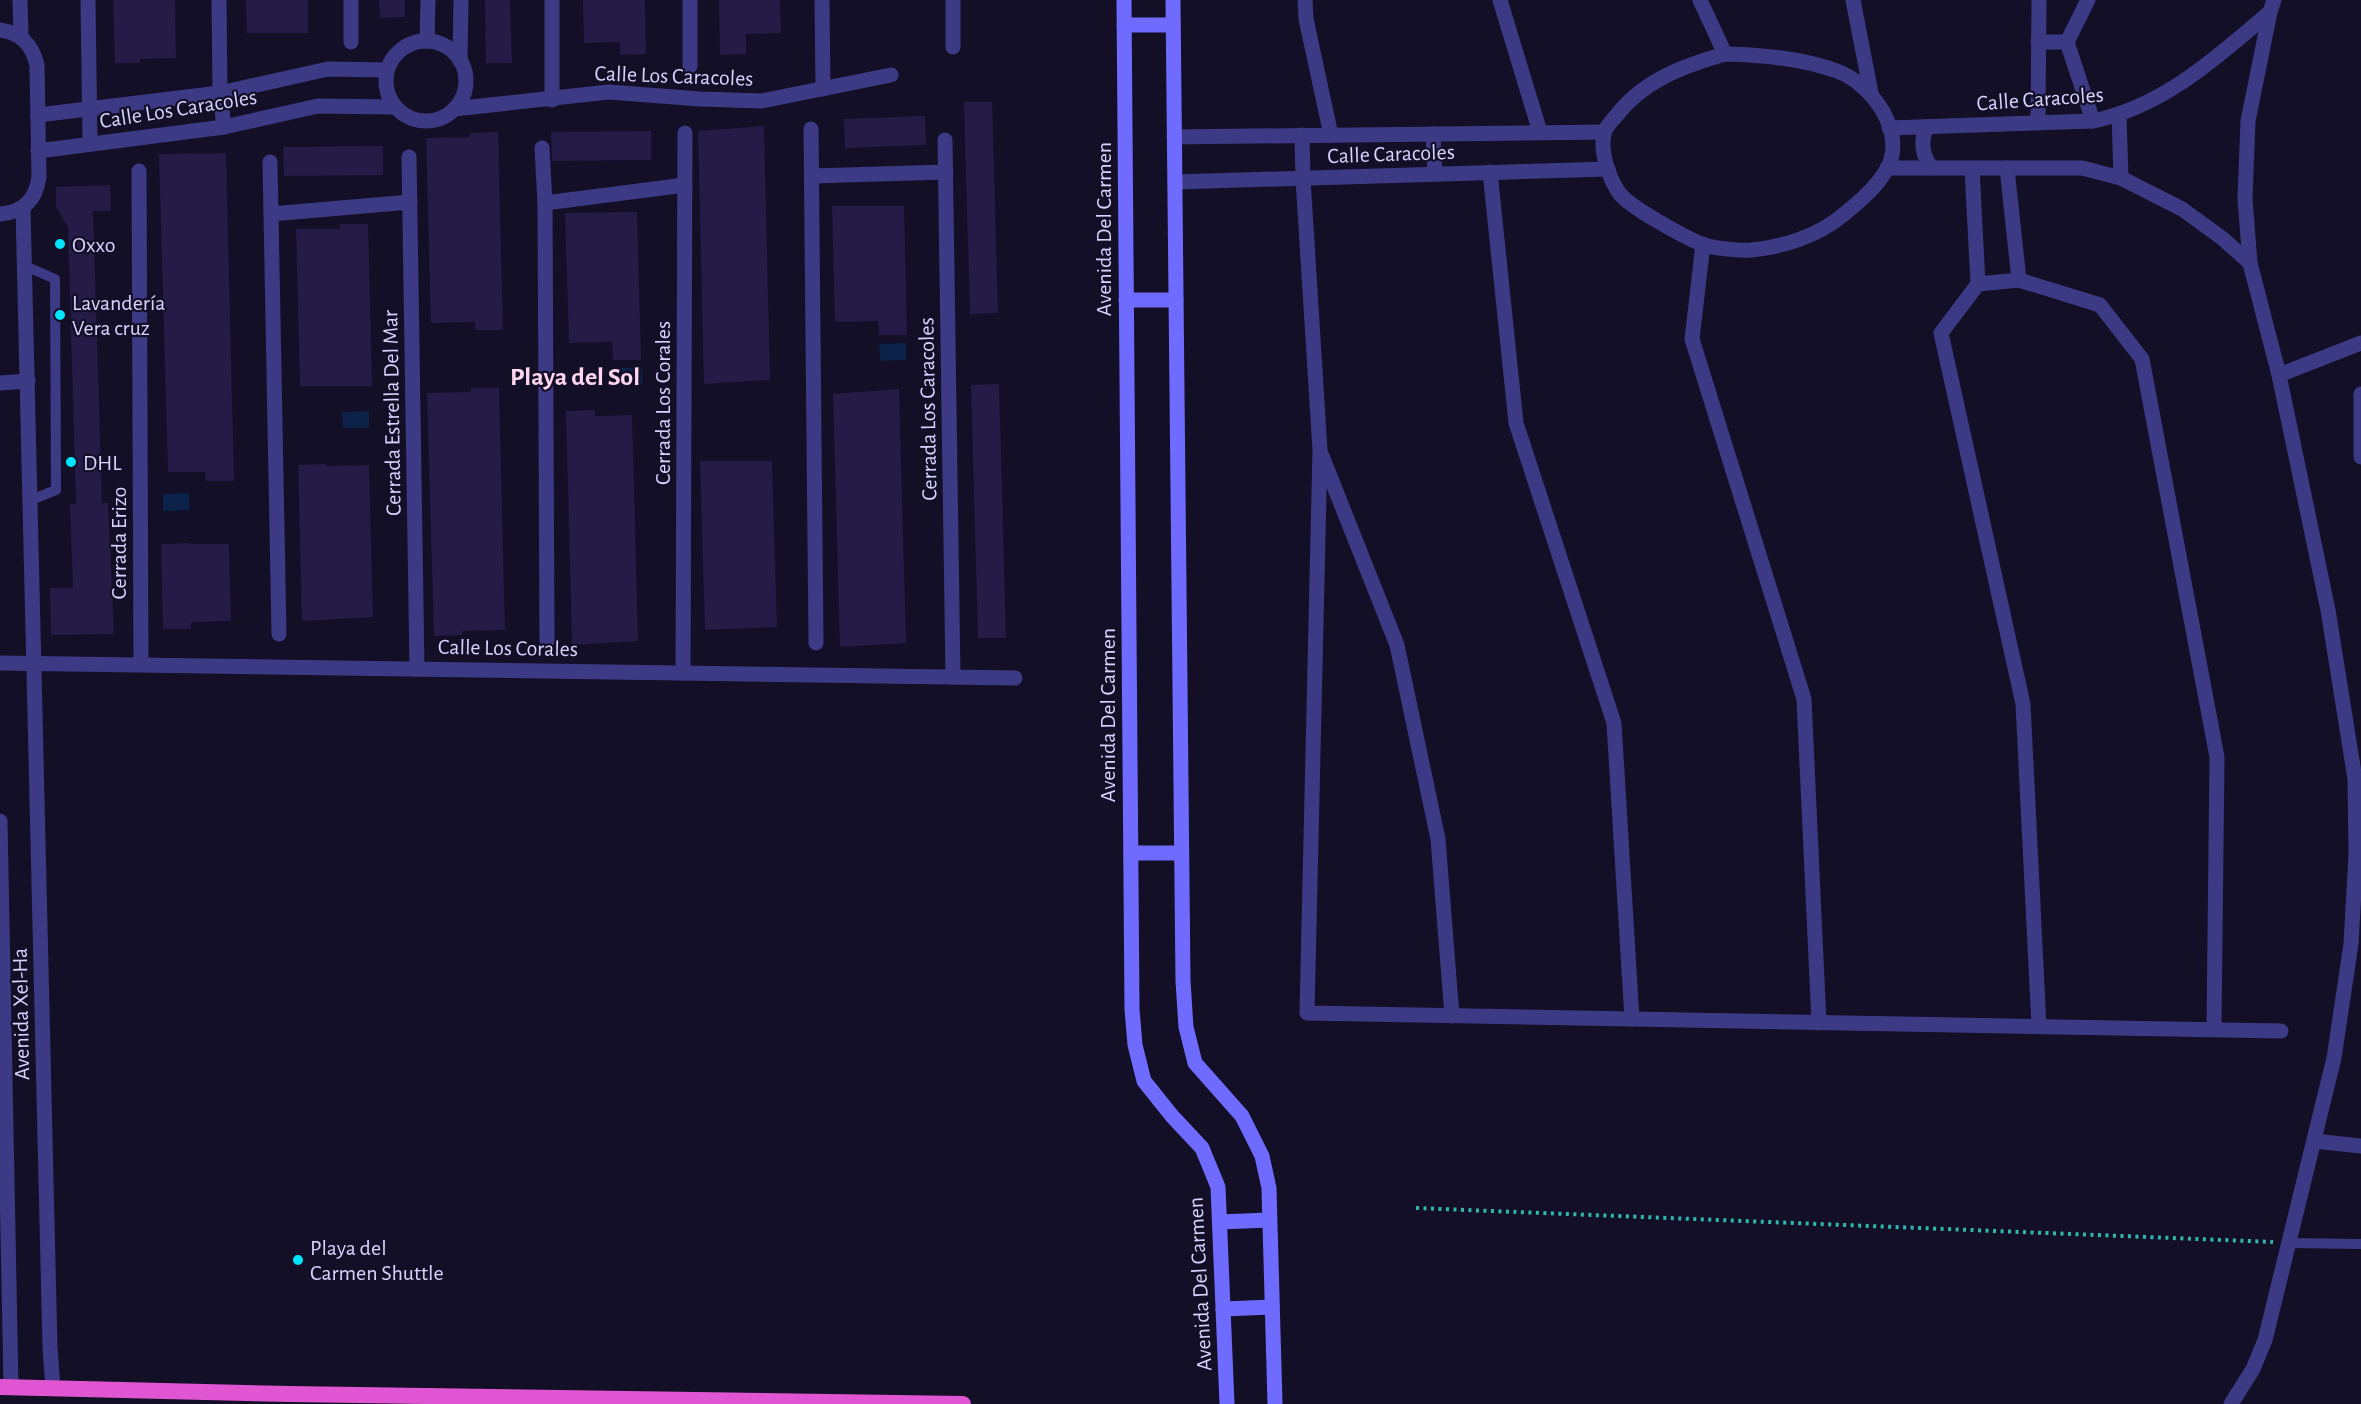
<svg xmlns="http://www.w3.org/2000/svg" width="2361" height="1404" font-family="'Alegreya Sans',sans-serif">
  <rect width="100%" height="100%" fill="#130f26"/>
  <g fill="#0c2248">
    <path d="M906 343V360L880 361 879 344Z"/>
    <path d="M615 368H642V384L616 385Z"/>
    <path d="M369 411V428H343L342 412Z"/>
    <path d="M189 493 190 510 163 511V494Z"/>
  </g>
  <g fill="#241b47">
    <path d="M113 0H175L176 58 140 59V63H115Z"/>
    <path d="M246 0H308V33H247Z"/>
    <path d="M379 0H405V17L380 18Z"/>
    <path d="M485 0H510L512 63H486Z"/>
    <path d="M583 0H645L646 54 620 55V42L584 43Z"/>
    <path d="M719 0H780L781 33 746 34V54L720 55Z"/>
    <path d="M964 102H992L998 313 970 314Z"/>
    <path d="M925 116 926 145 845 148 844 119Z"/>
    <path d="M764 126 770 380 704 384 698 131Z"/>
    <path d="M651 131V160L552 161 551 132Z"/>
    <path d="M498 132 503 330H475V322L431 323 426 138 470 137V133Z"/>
    <path d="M383 146V175L284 176 283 147Z"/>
    <path d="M226 153 234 481H206L205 472H168L159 154Z"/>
    <path d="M110 185 111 211H93L102 503H108L114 634 51 635 50 588H73L70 504H76L68 227 56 207V187Z"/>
    <path d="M832 206H904L907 335H879L878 321 835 322Z"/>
    <path d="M637 212 641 360H613L612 342 569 343 565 213Z"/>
    <path d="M340 224H368L372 386H300L296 229H340Z"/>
    <path d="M999 384 1006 638H978L971 385Z"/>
    <path d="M471 388H499L505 630 462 631V635L434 636 427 393 471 392Z"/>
    <path d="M899 389 906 643 840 647 833 394Z"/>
    <path d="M595 410V416L632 415 638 641 572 645 566 411Z"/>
    <path d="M700 461H772L777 627 705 630Z"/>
    <path d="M326 464V466L369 465 373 617 302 621 298 465Z"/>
    <path d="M189 543V544H229L231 621 191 622V629H163L161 544Z"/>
  </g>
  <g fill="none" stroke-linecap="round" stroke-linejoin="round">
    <path stroke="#2fb8b0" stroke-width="4" stroke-dasharray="3 4.5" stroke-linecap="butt" d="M1416 1208 2273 1242"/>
    <g stroke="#3d3a85" stroke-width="10">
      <path d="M25 266 55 279 56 490 31 500"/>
      <path d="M2288 1243 2361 1244"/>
    </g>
    <g stroke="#3d3a85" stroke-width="15">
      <path d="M88 0 90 144"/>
      <path d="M219 0 220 93 224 127"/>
      <path d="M351 0V42"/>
      <path d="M690 0V66"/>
      <path d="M822 0 823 89"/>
      <path d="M953 0V47"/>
      <path d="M1305 0 1306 19 1331 135"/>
      <path d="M1500 0 1540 132"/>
      <path d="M1700 0 1725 54"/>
      <path d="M1853 0 1871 93"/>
      <path d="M2088 0 2067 42 2093 121"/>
      <path d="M427 41 428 0"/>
      <circle cx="426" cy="81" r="40"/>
      <path d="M2038 42H2067"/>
      <path d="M1725 54C1763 55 1800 58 1837 71 1872 84 1907 132 1887 169 1876 188 1859 202 1843 215 1818 236 1783 247 1751 250 1739 251 1711 248 1701 244 1683 236 1631 208 1620 194 1609 179 1600 152 1604 134 1605 127 1612 121 1616 116 1644 80 1683 66 1725 54Z"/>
      <path d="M460 61 461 0"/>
      <path d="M552 100V0"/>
      <path d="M454 109 609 92 700 99 762 101 891 75"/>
      <path d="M38 115 220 93 328 69 387 70"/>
      <path d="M2119 115 2121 178"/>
      <path d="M2038 123 2039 0"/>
      <path d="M1927 127C1920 140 1922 156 1932 168"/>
      <path d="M1889 128 2093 121C2164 106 2216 58 2270 12"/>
      <path d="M811 129 816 643"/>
      <path d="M1433 134 1435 174"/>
      <path d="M1302 135 1303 179 1320 450 1307 1013 2281 1031"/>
      <path d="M1174 137 1604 132"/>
      <path d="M945 140 953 677"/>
      <path d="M542 148 545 203 547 641"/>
      <path d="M38 151 224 127 318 106 395 107"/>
      <path d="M409 157 417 669"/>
      <path d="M270 162 279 634"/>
      <path d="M1887 168H2082L2121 178 2182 209 2222 238 2250 263"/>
      <path d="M1972 168 1978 284"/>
      <path d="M2007 168 2019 280"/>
      <path d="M139 171 141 664"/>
      <path d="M1490 172 1516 423 1614 723 1632 1019"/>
      <path d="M812 176 946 172"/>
      <path d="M1175 182 1608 169"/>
      <path d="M545 203 685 185"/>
      <path d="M271 214 410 202"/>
      <path d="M1703 244 1692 339 1804 699 1819 1023"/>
      <path d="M1322 456 1397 645 1438 839 1452 1016"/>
      <path d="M0 663 1015 678"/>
      <path d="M683 673 685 133"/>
      <path d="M2039 1026 2023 704 1941 333 1978 284 2019 280 2100 305 2142 359 2217 757 2214 1029"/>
    </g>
    <g stroke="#3d3a85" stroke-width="15">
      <path d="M20 0 21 36"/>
      <path d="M0 30C21 33 32 44 37 65L39 177C36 200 23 212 0 214"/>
      <path d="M23 208 50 1348 53 1388"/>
      <path d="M2279 375 2361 343"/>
      <path d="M0 383 28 381"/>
      <path d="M2361 394V457"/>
      <path d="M0 821 11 1387"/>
      <path d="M2314 1141 2361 1146"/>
      <path d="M2231 1404 2253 1369 2265 1340 2334 1058 2351 944 2356 855 2355 779 2328 610 2279 375 2250 263 2245 199 2248 121 2270 12 2274 0"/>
    </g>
    <g stroke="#6f6bff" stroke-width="15">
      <path d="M1124 0 1132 1009 1135 1045 1144 1081 1172 1116 1202 1148 1218 1187 1227 1404"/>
      <path d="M1173 0 1183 981 1186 1027 1195 1063 1242 1116 1262 1156 1269 1188 1275 1404"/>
      <path d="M1124 25H1173"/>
      <path d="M1126 300H1176"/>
      <path d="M1131 853H1181"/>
      <path d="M1220 1222 1269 1220"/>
      <path d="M1223 1309 1272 1307"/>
    </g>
    <path stroke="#e055d1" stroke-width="16" d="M0 1387 290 1394 963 1404"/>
  </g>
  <g fill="#00e5ff" stroke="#130f26" stroke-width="2">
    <circle cx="60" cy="244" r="6"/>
    <circle cx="60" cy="315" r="6"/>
    <circle cx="71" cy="462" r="6"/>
    <circle cx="298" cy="1260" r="6"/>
  </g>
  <g text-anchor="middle" stroke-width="4.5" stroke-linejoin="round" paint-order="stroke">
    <g font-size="22" fill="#d9d4ff" stroke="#130f26">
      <text transform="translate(674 75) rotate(2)" y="8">Calle Los Caracoles</text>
      <text transform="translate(2040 98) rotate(-4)" y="8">Calle Caracoles</text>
      <text transform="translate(178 108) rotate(-9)" y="8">Calle Los Caracoles</text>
      <text transform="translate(1391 153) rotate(-2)" y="8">Calle Caracoles</text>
      <text transform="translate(1103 229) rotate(-90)" y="8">Avenida Del Carmen</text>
      <text transform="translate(662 403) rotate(-90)" y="8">Cerrada Los Corales</text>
      <text transform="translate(927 409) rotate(-91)" y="8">Cerrada Los Caracoles</text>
      <text transform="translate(391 413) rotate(-91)" y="8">Cerrada Estrella Del Mar</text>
      <text transform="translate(118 543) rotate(-90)" y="8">Cerrada Erizo</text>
      <text transform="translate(508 647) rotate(1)" y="8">Calle Los Corales</text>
      <text transform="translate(1107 715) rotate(-90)" y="8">Avenida Del Carmen</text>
      <text transform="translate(20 1014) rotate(-91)" y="8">Avenida Xel-Ha</text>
      <text transform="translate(1199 1284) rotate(-93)" y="8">Avenida Del Carmen</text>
    </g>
    <g font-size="22" fill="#d9d4ff" stroke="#130f26" text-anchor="start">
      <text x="72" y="252">Oxxo</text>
      <text x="72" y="310">Lavandería<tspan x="72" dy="25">Vera cruz</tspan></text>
      <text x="83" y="470">DHL</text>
      <text x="310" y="1255">Playa del<tspan x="310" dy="25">Carmen Shuttle</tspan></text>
    </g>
    <g font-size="26" font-weight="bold" fill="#ffd6f0" stroke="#130f26">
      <text x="575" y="385">Playa del Sol</text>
    </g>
  </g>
</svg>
